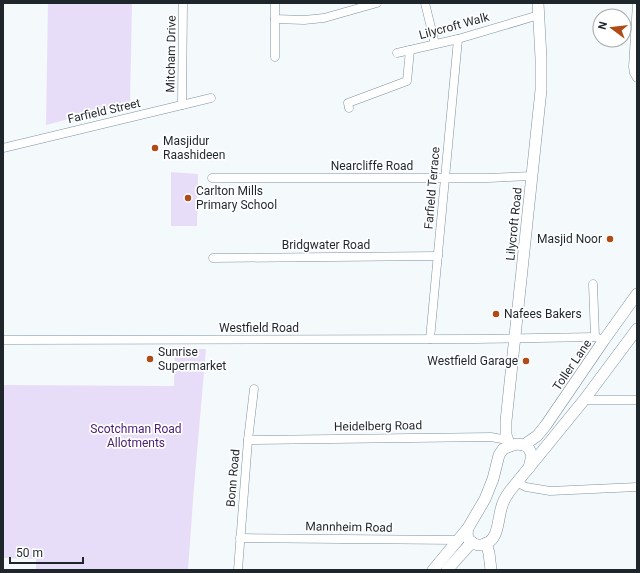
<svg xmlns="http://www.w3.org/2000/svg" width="640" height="573" font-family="Roboto,sans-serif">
  <rect width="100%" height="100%" fill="#f4f9fc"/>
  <g fill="#e8ddf9">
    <path d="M48 3H132L130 103 46 125Z"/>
    <path d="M171 172 198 174 197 226H171Z"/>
    <path d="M175 349H206L194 487 188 570H36V559L3 558V385L174 386Z"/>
  </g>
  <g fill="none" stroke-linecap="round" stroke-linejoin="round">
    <g stroke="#7e93a1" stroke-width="9">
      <g id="street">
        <path d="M425 3 435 44"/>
        <path d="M637 3 633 67 634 73 637 78"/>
        <path d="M275 19V3"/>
        <path d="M397 53 458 39 539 15"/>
        <path d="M275 57V19L304 20 324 18 377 3"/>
        <path d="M182 105 183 3"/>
        <path d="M349 108 348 103 407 81 410 50"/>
        <path d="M3 148 211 98"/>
        <path d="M212 178H488L532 176"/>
        <path d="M213 258 438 256"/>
        <path d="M593 284 595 337"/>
        <path d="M430 339 458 39"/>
        <path d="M3 340 475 339 595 337 604 340"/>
        <path d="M584 400H637"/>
        <path d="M248 440 491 437 507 440"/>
        <path d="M518 483 526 487 550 491 637 487"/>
        <path d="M240 538 458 540"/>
        <path d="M238 570 248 440 254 389"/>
      </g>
    </g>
    <g stroke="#7e93a1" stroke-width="12">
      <g id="secondary">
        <path d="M524 445 537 436 546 425 604 340 637 294"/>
        <path d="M510 446 506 435V421L541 90V58L538 3"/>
        <path d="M468 528C467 532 467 537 469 540 472 544 476 545 481 545 500 543 497 519 502 506 503 501 506 497 509 492L584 400 637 329"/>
        <path d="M486 543 489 553 491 570"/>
        <path d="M433 570 468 528 485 499 493 479 499 455 503 449 510 446 517 444 524 445 528 447 532 455 529 468"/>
        <path d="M447 570 472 542"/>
      </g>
    </g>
    <use href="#street" stroke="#fff" stroke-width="8"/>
    <use href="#secondary" stroke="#fff" stroke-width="11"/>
  </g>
  <g fill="#af4b16" stroke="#fff" stroke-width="1.5">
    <circle cx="155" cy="148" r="4"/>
    <circle cx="188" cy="198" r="4"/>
    <circle cx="610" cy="239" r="4"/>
    <circle cx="496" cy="314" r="4"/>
    <circle cx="150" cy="359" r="4"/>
    <circle cx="526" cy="361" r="4"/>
  </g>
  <g text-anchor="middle" stroke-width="3.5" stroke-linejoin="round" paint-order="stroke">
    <g font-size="12" fill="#1e262c" stroke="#fff">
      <text transform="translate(454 26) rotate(-15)" y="4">Lilycroft Walk</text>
      <text transform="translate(171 54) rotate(-89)" y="4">Mitcham Drive</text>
      <text transform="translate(104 111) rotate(-13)" y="4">Farfield Street</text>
      <text x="372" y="170">Nearcliffe Road</text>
      <text transform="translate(432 188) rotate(-85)" y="4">Farfield Terrace</text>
      <text transform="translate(514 224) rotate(-84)" y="4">Lilycroft Road</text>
      <text x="326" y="249">Bridgwater Road</text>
      <text x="259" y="332">Westfield Road</text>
      <text transform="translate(572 365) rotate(-56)" y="4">Toller Lane</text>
      <text transform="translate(378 426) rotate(-1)" y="4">Heidelberg Road</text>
      <text transform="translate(233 478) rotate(-85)" y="4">Bonn Road</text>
      <text transform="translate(349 527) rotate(1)" y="4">Mannheim Road</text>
    </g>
    <g font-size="12" fill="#1e262c" stroke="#fff" text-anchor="start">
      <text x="163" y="145">Masjidur<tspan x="163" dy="14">Raashideen</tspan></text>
      <text x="196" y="195">Carlton Mills<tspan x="196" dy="14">Primary School</tspan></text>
      <text x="602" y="243" text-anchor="end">Masjid Noor</text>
      <text x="504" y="318">Nafees Bakers</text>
      <text x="158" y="356">Sunrise<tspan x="158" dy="14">Supermarket</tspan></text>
      <text x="518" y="365" text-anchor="end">Westfield Garage</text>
    </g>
    <g font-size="12" fill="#4d2177" stroke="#fff">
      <text x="136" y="433">Scotchman Road<tspan x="136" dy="14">Allotments</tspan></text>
    </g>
  </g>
  <rect width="640" height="573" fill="none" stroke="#1e262c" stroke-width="8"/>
  <g transform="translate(612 28) rotate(285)"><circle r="19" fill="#ffffff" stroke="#a5a8ab"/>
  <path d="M0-3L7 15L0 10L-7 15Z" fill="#af4b16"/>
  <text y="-6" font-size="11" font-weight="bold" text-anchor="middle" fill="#1e262c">N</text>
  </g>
  <path d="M10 557v6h73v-6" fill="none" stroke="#1e262c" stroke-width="2"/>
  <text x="16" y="557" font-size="12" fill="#1e262c" stroke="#ffffff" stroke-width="3" paint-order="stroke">50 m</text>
</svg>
